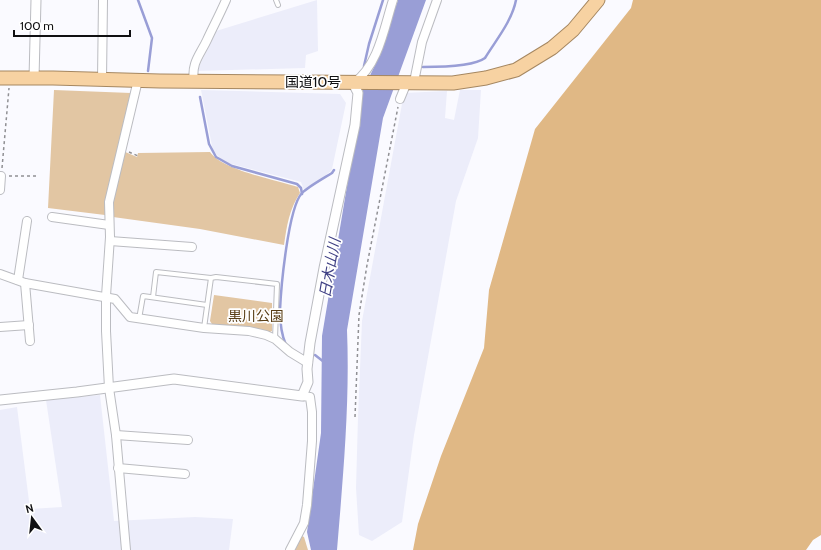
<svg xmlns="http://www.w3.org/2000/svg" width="821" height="550" font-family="Cabin,'Noto Sans JP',sans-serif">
  <rect width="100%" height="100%" fill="#fafaff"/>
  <g fill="#ecedfa">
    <path d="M317 0 318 51 306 55 305 68 197 71 216 31Z"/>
    <path d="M201 90 340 94 346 103 332 169 330 172 304 190 301 182 224 162 213 151Z"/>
    <path d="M460 90H481L478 138 456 201 414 435 402 522 372 541 359 535 356 488 358 417 362 321 404 93 447 91 445 118 454 120Z"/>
    <path d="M100 395 114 521 195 517 233 519 229 550H0V410L17 407 30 509 62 507 46 400Z"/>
  </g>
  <g fill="#e2c6a3">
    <path d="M54 90 131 93 108 194 105 215 48 208Z"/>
    <path d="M123 151 137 157 138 153 210 152C222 170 276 180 298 187L300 193C289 210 287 225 284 245L200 229 113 217 112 200Z"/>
    <path d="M214 295 272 303V331L268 333 212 324 210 321Z"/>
    <path d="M300 535 304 537 308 550H293Z"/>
  </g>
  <path fill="#e0b885" d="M633 0H821V535L813 540 806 550H413L418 524 441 456 484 348 489 290 535 129 631 8Z"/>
  <path fill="#999ed6" d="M398 0H426L383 118 347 330C350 403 343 477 337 550H311L307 532 321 433 322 336 363 90 376 63Z"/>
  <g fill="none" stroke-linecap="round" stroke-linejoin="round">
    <g stroke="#999ed6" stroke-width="2.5">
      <path d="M138 0 152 38 148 71"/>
      <path d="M364 66 369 44 383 0"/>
      <path d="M423 67C439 67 473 67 485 58 496 40 512 21 516 0"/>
      <path d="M200 97 209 144 216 157 232 166 297 184 301 188 302 194"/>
      <path d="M286 345C281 334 280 322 280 310 281 288 288 208 302 193 308 187 324 178 332 173L334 170"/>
      <path d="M315 355 324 362"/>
    </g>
    <g stroke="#bbbcc1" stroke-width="6">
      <g id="service">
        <path d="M276 0 278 5"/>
        <path d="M153 297 156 272 211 278"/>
        <path d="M139 319 143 296 207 305"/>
        <path d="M204 328 211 278 216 277 277 284 275 339"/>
      </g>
    </g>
    <g stroke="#bbbcc1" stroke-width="10">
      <g id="minor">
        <path d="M102 80 103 0"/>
        <path d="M194 81C191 63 200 55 207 40 213 27 220 14 226 0"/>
        <path d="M414 82 422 42 437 0"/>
        <path d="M354 83C379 64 384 28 393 0"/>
        <path d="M400 99 407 82"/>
        <path d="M0 176H1L0 190"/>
        <path d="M52 217 109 225"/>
        <path d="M110 241 192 247"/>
        <path d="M0 274 25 283 115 299 130 317 204 328 249 331 266 335 275 339 290 352 308 363"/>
        <path d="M18 280 27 221"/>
        <path d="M25 283 30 341"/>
        <path d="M0 327 29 325"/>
        <path d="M116 435 188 440"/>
        <path d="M118 468 185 474"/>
        <path d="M126 550 116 435 109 388 106 331V296L110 237 109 202 138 80"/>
        <path d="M290 550 304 523 307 505 312 441V412L310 397 302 396"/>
      </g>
    </g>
    <g stroke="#bbbcc1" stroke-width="11">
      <g id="tertiary">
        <path d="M34 78 36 0"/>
        <path d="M0 400 77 392 174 379 302 396 308 382 307 369 310 343 324 268 355 125 358 93 353 83"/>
      </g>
    </g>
    <g stroke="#a58761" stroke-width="15">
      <path id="trunk" d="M0 78H53L160 81 453 83 486 78 516 70 552 48 573 30 598 0"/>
    </g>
    <g stroke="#909094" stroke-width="1.5" stroke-dasharray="3 3" stroke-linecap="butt">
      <path d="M129 152 138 156"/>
      <path d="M2 168 9 88"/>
      <path d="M9 176H37"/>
      <path d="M355 417 359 315 367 265 398 107"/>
    </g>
    <use href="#service" stroke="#fff" stroke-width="4"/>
    <use href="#minor" stroke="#fff" stroke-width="8"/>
    <use href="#tertiary" stroke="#fff" stroke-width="9"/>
    <use href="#trunk" stroke="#f7d2a2" stroke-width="13"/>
  </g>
  <g text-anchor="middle" stroke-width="3.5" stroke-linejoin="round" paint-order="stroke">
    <g font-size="14" fill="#101012" stroke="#fff">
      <text x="313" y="87">国道10号</text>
    </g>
    <g font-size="14" fill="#593e16" stroke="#fff">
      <text x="256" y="321">黒川公園</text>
    </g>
    <g font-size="15" font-style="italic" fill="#3e3f83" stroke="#fff">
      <text transform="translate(330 268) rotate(-80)" y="5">日木山川</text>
    </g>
  </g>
  <g transform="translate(32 518) rotate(345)" stroke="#ffffff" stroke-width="3" paint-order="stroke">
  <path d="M0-3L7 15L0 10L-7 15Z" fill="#101012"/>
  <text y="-6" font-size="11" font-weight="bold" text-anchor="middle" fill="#101012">N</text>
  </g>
  <path d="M14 30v6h116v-6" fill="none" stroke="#101012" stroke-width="2"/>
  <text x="20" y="30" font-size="12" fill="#101012" stroke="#ffffff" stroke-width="3" paint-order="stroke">100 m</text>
</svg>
